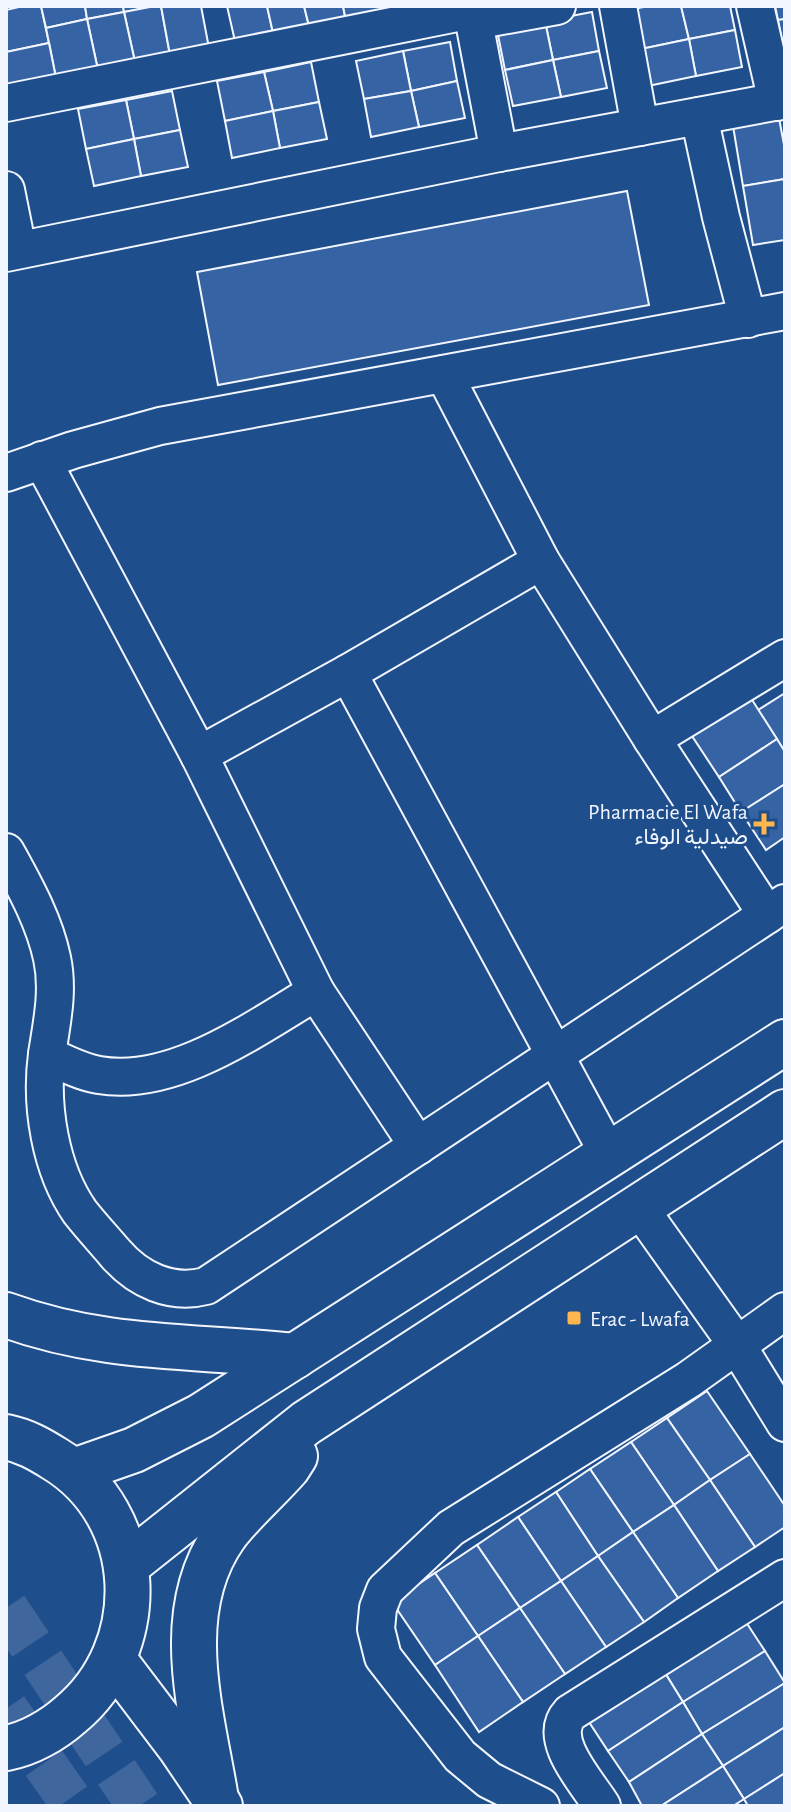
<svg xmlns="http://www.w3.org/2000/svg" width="791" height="1812" font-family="'Alegreya Sans',Vazirmatn,sans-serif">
  <rect width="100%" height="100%" fill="#1f4e8c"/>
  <g fill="#3563a3" stroke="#f2f6ff" stroke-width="2">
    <path d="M23 6H41L49 43 6 52V10Z"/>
    <path d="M41 6H85L87 19 46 28Z"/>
    <path d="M85 6H123L124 12 87 19Z"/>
    <path d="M123 6H155L124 12Z"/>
    <path d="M155 6H161L170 55 135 62 124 12Z"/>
    <path d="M161 6H201L209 48 170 55Z"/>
    <path d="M227 6H267L275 42 237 50Z"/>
    <path d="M267 6H304L311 34 275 42Z"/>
    <path d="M304 6H343L347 26 311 34Z"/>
    <path d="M343 6H387L389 18 347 26Z"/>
    <path d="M649 6H681L689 39 641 49 633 9Z"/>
    <path d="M681 6H730L735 30 689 39Z"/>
    <path d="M775 6H785V19L778 20Z"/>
    <path d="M124 12 135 62 98 70 87 19Z"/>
    <path d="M592 12 599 51 553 60 545 21Z"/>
    <path d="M87 19 98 70 56 78 46 28Z"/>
    <path d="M785 19V57L778 20Z"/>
    <path d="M545 21 553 60 505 70 497 30Z"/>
    <path d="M735 30 742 67 696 76 689 39Z"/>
    <path d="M689 39 696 76 648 86 641 49Z"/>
    <path d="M450 42 457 81 411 91 403 51Z"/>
    <path d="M49 43 56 78 6 88V52Z"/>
    <path d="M403 51 411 91 364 99 356 61Z"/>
    <path d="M599 51 607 88 561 97 553 60Z"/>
    <path d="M553 60 561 97 513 106 505 70Z"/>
    <path d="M311 62 319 102 273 111 264 72Z"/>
    <path d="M264 72 273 111 225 121 217 81Z"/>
    <path d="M457 81 465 118 419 127 411 91Z"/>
    <path d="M172 91 180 130 134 139 126 100Z"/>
    <path d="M411 91 419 127 371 137 364 99Z"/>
    <path d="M126 100 134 139 86 149 78 109Z"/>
    <path d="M319 102 327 139 280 148 273 111Z"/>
    <path d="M273 111 280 148 232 158 225 121Z"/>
    <path d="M779 118 785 150V179L743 186 733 126Z"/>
    <path d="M180 130 188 167 141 176 134 139Z"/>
    <path d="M134 139 141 176 94 186 86 149Z"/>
    <path d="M785 179V240L753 245 743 186Z"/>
    <path d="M627 191 649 305 218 385 197 272Z"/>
    <path d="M785 693V752L758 710Z"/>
    <path d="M749 695 777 739 719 777 690 733Z"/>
    <path d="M777 739 785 752V784L741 812 719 777Z"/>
    <path d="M785 784V837L766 850 741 812Z"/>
    <path d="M707 1391 750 1454 710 1480 667 1418Z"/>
    <path d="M667 1418 710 1480 674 1505 631 1442Z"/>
    <path d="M631 1442 674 1505 633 1532 590 1469Z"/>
    <path d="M750 1454 785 1506V1527L755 1547 710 1480Z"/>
    <path d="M590 1469 633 1532 598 1556 556 1492Z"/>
    <path d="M710 1480 755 1547 718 1571 674 1505Z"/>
    <path d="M556 1492 598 1556 561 1581 518 1517Z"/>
    <path d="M674 1505 718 1571 678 1598 633 1532Z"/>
    <path d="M518 1517 561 1581 520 1608 477 1545Z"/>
    <path d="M633 1532 678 1598 644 1622 598 1556Z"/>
    <path d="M477 1545 520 1608 478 1636 435 1573Z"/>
    <path d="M598 1556 644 1622 606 1647 561 1581Z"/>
    <path d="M435 1573 478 1636 435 1665 392 1602Z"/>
    <path d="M561 1581 606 1647 565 1674 520 1608Z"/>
    <path d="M520 1608 565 1674 523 1702 478 1636Z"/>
    <path d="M744 1619 765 1651 683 1702 662 1668Z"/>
    <path d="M478 1636 523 1702 479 1732 435 1665Z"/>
    <path d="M765 1651 785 1683 702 1734 683 1702Z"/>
    <path d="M662 1668 683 1702 608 1751 587 1719Z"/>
    <path d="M785 1683V1727L723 1766 702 1734Z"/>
    <path d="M683 1702 702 1734 629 1782 608 1751Z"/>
    <path d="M785 1727V1773L744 1799 723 1766Z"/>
    <path d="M702 1734 723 1766 661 1806H642L629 1782Z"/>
    <path d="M723 1766 744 1799 733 1806H661Z"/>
    <path d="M785 1773V1806H748L744 1799Z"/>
  </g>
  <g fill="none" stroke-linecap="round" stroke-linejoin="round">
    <g stroke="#3f679d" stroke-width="44" stroke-dasharray="44 22" stroke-linecap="butt">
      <path d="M6 1608 139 1806"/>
      <path d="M6 1709 74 1806"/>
    </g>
    <g stroke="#f2f6ff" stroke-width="40">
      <g id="minor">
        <path d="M471 6 499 153"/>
        <path d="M618 6 640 127"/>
        <path d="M755 6 777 102"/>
        <path d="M474 21 557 6"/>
        <path d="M6 103 472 10"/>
        <path d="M699 116 721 217 748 319"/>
        <path d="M6 190 18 250"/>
        <path d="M6 253 499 153 785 100"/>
        <path d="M444 374 541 561 652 739 767 915"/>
        <path d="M42 460 199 755 316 992 418 1146"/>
        <path d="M6 473 73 450 160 426 785 311"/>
        <path d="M348 673 609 1155"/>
        <path d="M652 739 785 658"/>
        <path d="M199 755 348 673 541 561"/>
        <path d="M6 852C24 885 44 920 52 958 59 990 52 1022 47 1054 40 1105 50 1169 80 1212 91 1226 104 1240 115 1253 138 1280 171 1295 206 1286L785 903"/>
        <path d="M47 1055C64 1063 81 1072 99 1075 174 1088 255 1028 316 992"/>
        <path d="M638 1206 737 1345 785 1423"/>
        <path d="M541 1806 489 1780 460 1756 383 1657 376 1629 378 1608 385 1590 451 1528 688 1380 785 1311"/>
        <path d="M602 1806C587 1782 546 1739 570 1713L785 1578"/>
      </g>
    </g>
    <g stroke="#f2f6ff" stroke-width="48">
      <g id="secondary">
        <path d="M6 1315C105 1351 193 1345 295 1356"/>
        <path d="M6 1437C25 1441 39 1449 55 1459 147 1515 151 1648 70 1715 53 1730 29 1744 6 1748"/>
        <path d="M74 1471 134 1450 201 1416 785 1042"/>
        <path d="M127 1565 306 1423 785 1112"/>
        <path d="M216 1799C202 1713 170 1613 225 1535 243 1511 268 1490 288 1467L295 1456"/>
      </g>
    </g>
    <g stroke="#f2f6ff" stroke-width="48">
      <path id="trunk" d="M114 1660 180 1747 220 1806"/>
    </g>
    <use href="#minor" stroke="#1f4e8c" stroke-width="36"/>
    <use href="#secondary" stroke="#1f4e8c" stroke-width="44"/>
    <use href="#trunk" stroke="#1f4e8c" stroke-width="44"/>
  </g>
  <g fill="#ffb74d" stroke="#1f4e8c" stroke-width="3">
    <path d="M760 812h8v8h8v8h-8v8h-8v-8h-8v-8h8z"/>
    <rect x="566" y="1310" width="16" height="16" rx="4"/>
  </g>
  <g text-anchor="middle" stroke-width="6" stroke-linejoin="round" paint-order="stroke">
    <g font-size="22" fill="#f2f6ff" stroke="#1f4e8c" text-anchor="end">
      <text x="748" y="819">Pharmacie El Wafa<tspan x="748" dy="25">صيدلية الوفاء</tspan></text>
      <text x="590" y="1326" text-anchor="start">Erac - Lwafa</text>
    </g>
  </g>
  <rect width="791" height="1812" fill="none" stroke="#f2f6ff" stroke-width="16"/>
</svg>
